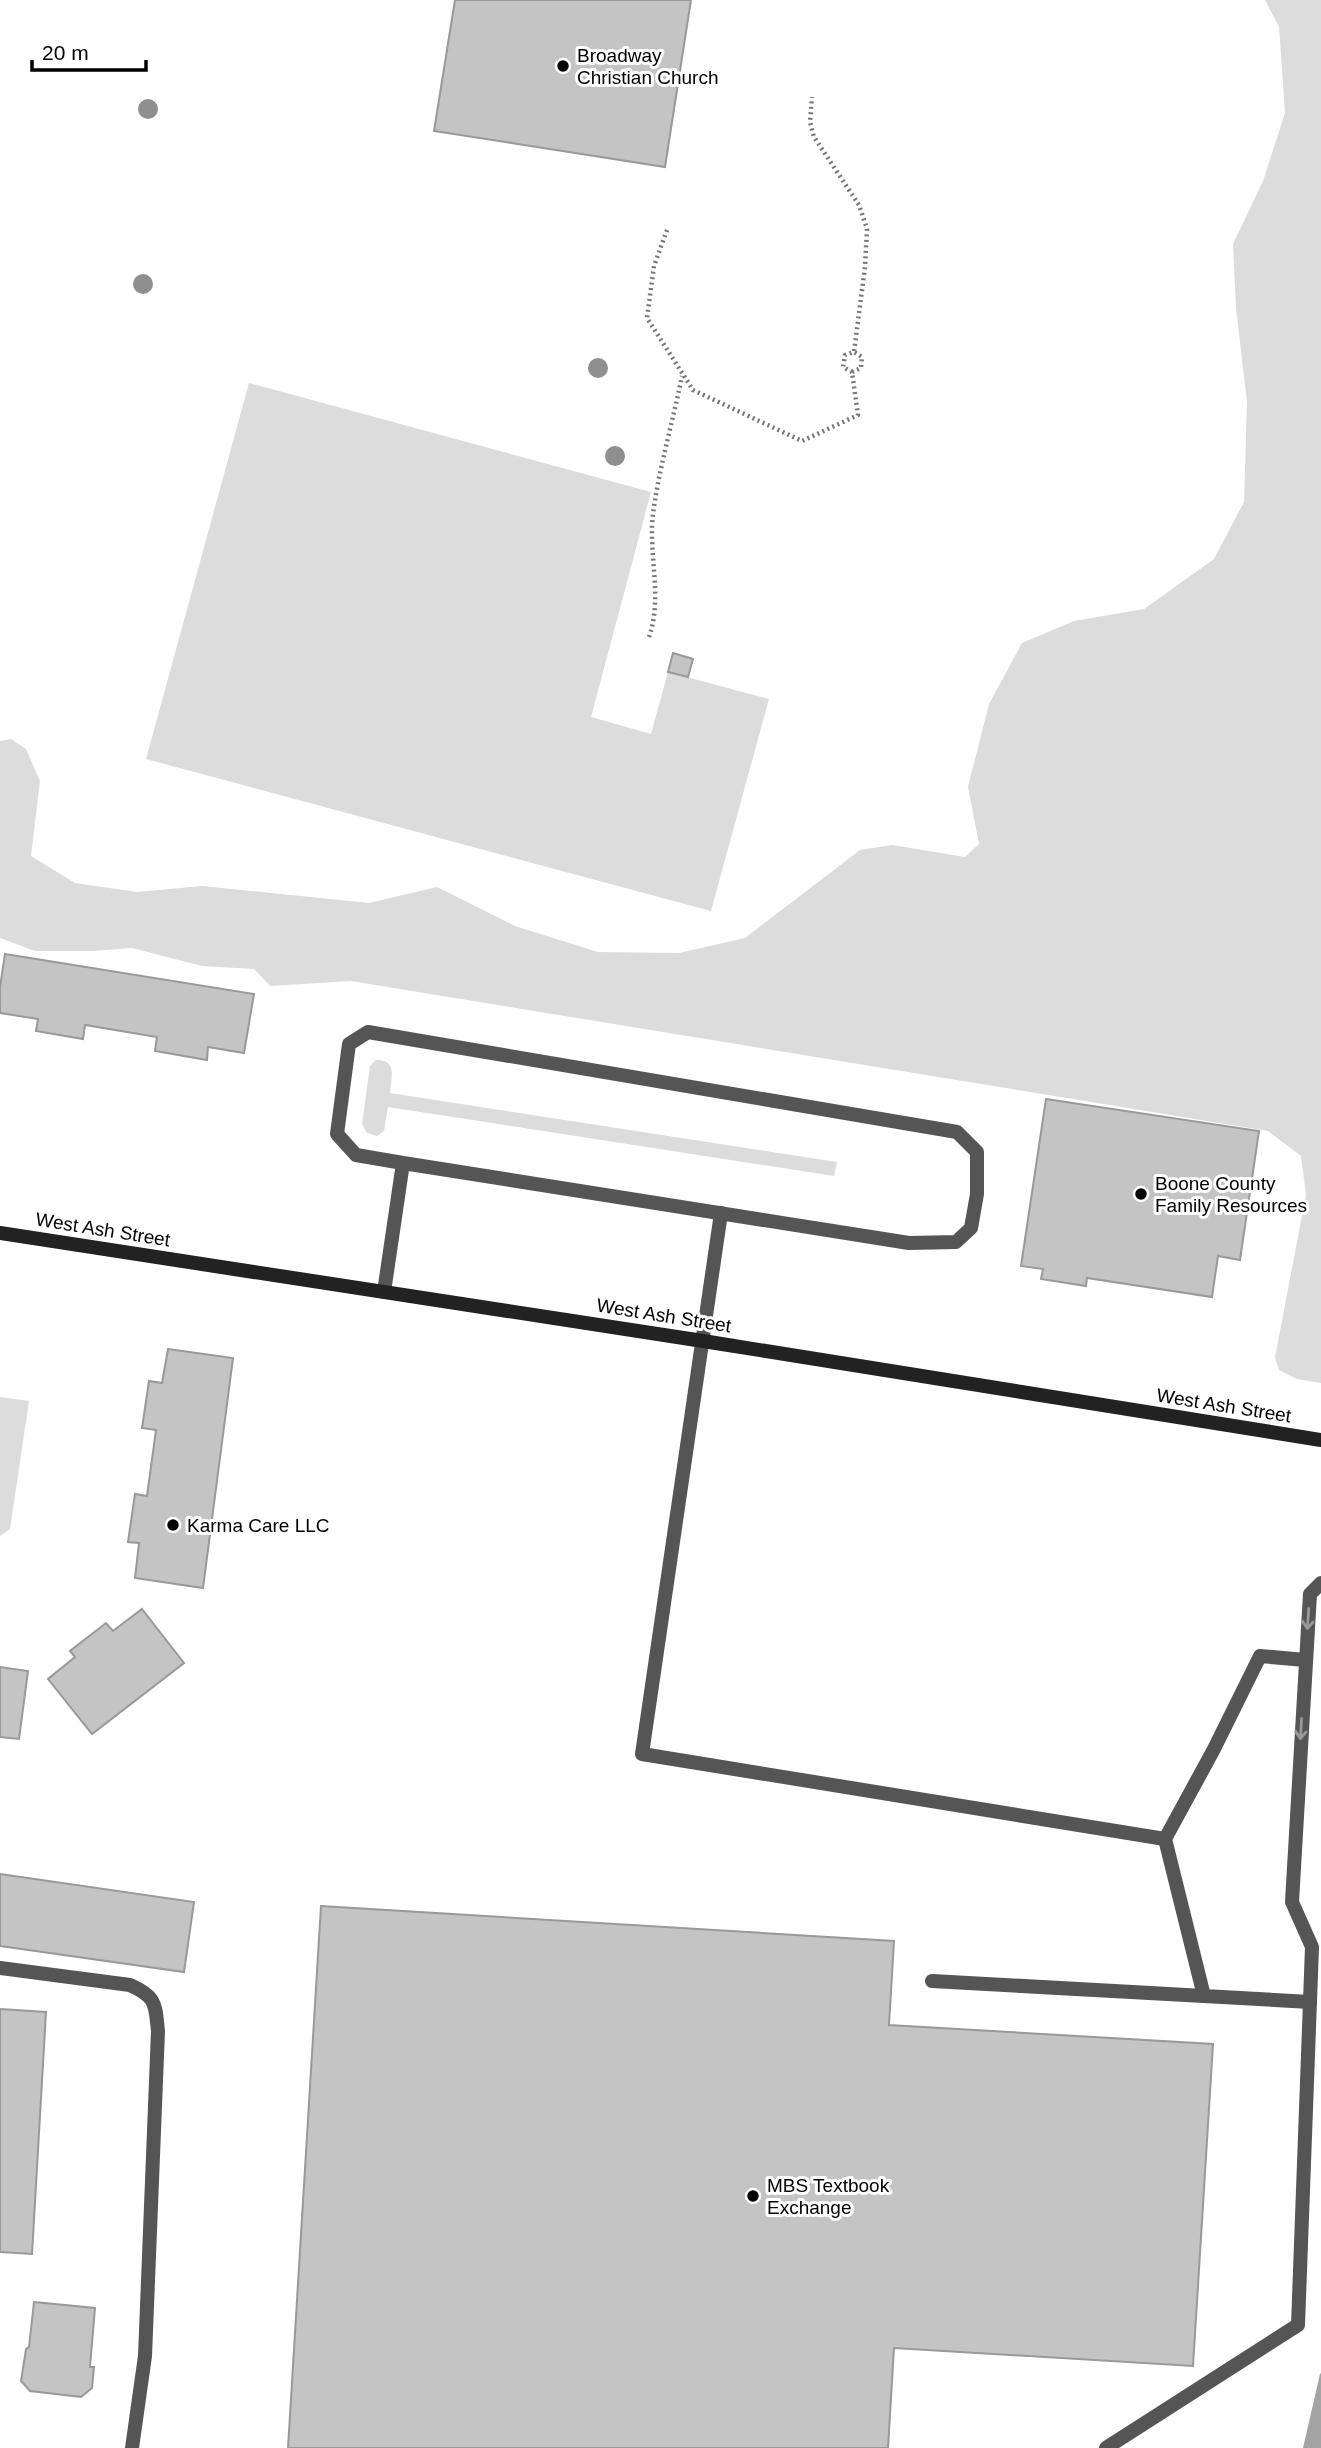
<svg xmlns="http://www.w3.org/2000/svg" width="1321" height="2448" font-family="Helvetica,sans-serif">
  <rect width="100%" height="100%" fill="#fff"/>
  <g fill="#dcdcdc">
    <path d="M1265 0H1321V1383L1297 1379 1279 1370 1275 1357 1306 1195 1301 1156 1268 1131 351 981 270 986 254 969 202 966 132 948 93 951H35L0 938V741L11 739 26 749 40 781 31 856 75 883 137 892 202 886 369 903 437 887 515 926 598 952 679 953 745 938 860 850 892 845 965 857 979 844 968 787 989 704 1022 643 1074 621 1144 609 1214 559 1244 502 1247 402 1236 308 1233 244 1263 181 1285 113 1279 27Z"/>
    <path d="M249 383 651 492 591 717 651 734 668 672 769 699 711 911 146 759Z"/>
    <path d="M376 1060C398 1060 391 1077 390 1093L837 1162 834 1176 388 1107 384 1131 377 1136 367 1133 362 1124 370 1066Z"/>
    <path d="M0 1397 29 1401 10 1529 0 1536Z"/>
  </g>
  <path fill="#a3a3a3" d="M1321 2373V2448H1303L1320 2374Z"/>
  <g fill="#c4c4c4" stroke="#999" stroke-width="2">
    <path d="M455 0H691L665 167 434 131Z"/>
    <path d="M673 653 693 659 688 677 668 672Z"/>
    <path d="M5 954 254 994 244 1053 208 1047 207 1060 155 1051 157 1037 85 1025 83 1039 36 1031 38 1019 0 1013V987Z"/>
    <path d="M1046 1099 1259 1131 1240 1260 1218 1256 1212 1297 1087 1278 1086 1286 1041 1279 1043 1269 1021 1266Z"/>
    <path d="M168 1349 233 1358 203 1588 135 1578 139 1543 128 1542 135 1494 147 1496 156 1430 142 1428 149 1381 162 1383Z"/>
    <path d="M142 1609 184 1663 92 1734 48 1679 75 1657 70 1651 106 1623 113 1631Z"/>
    <path d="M0 1667 28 1671 19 1739 0 1737Z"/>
    <path d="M0 1874 194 1902 184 1972 0 1946Z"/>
    <path d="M321 1906 894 1941 889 2025 1213 2044 1193 2366 894 2348 888 2448H288Z"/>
    <path d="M0 2009 46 2012 32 2254 0 2252Z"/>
    <path d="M34 2302 95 2308 90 2367H94L92 2388 81 2397 30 2391 21 2381 26 2349 29 2347Z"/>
  </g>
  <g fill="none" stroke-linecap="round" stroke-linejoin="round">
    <g stroke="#777" stroke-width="4.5" stroke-dasharray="2 3.5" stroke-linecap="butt">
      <path d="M667 230 654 266 647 318 693 390 802 441 858 415 852 372 843 367 845 355 854 352 865 267 867 229 859 205 814 137 810 122 812 97"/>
      <path d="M852 372 861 368 862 357 854 352"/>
      <path d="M649 637C663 598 648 554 653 514 659 468 673 421 682 376"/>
    </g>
    <g stroke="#555" stroke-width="14">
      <path d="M721 1213 642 1754 1165 1839"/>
      <path d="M384 1292 403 1163 909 1243 956 1242 971 1228 977 1194V1152L957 1132 368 1032 349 1044 337 1134 356 1155 403 1163"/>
      <path d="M1305 1660 1260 1656 1214 1749 1165 1839 1204 1996 1310 2002"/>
      <path d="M0 1968 130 1985C157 1997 155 2004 158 2031L145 2356 132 2448"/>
      <path d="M932 1981 1204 1996"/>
      <path d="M1106 2448 1298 2325 1312 1947 1292 1902 1310 1594 1321 1583"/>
    </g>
    <path stroke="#222" stroke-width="14" d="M0 1233 703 1341 1321 1440"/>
  </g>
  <g fill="#8f8f8f">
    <circle cx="148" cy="109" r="10"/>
    <circle cx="143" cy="284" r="10"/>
    <circle cx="598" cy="368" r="10"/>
    <circle cx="615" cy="456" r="10"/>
  </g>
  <defs><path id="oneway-shaft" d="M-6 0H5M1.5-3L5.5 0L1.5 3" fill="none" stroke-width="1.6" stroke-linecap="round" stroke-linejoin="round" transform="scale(1.75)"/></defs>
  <g stroke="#999">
    <use href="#oneway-shaft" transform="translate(1308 1619) rotate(94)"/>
    <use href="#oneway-shaft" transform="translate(1301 1729) rotate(93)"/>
  </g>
  <g fill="#000" stroke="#fff" stroke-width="2.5">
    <circle cx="563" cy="66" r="7"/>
    <circle cx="1141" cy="1194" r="7"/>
    <circle cx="173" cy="1525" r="7"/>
    <circle cx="753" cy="2196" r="7"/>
  </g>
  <g text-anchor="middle" stroke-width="6" stroke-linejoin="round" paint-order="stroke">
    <g font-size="19" fill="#000" stroke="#fff" text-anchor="start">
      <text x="577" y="62">Broadway<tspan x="577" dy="22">Christian Church</tspan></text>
      <text x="1155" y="1190">Boone County<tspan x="1155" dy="22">Family Resources</tspan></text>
      <text x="187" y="1532">Karma Care LLC</text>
      <text x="767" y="2192">MBS Textbook<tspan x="767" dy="22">Exchange</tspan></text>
    </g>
    <g font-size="19" fill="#000" stroke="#fff">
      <text transform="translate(103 1229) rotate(9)" y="7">West Ash Street</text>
      <text transform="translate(664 1315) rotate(9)" y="7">West Ash Street</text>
      <text transform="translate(1224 1405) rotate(9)" y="7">West Ash Street</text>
    </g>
  </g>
  <path d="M32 60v10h114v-10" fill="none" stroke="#000000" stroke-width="3.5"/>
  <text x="42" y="60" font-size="21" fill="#000000" stroke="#ffffff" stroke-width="5" paint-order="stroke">20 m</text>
</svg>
